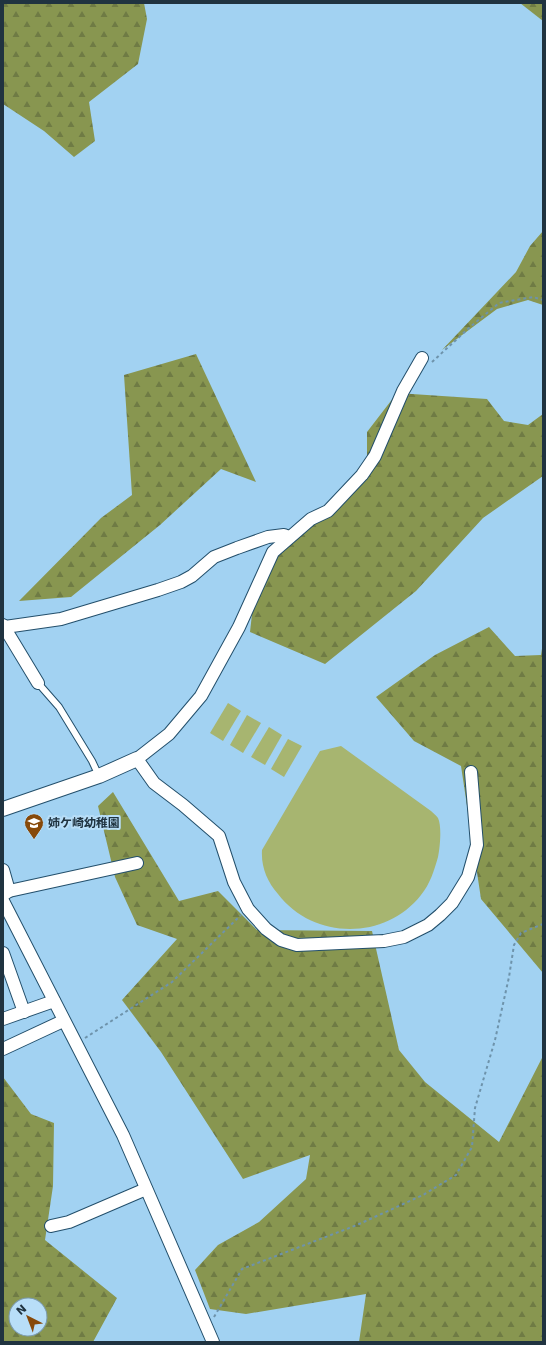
<svg xmlns="http://www.w3.org/2000/svg" width="546" height="1345" font-family="'DejaVu Sans','Noto Sans JP',sans-serif">
  <defs>
    <pattern id="forest-firs" width="22" height="20" patternUnits="userSpaceOnUse"><rect width="22" height="20" fill="#889650"/><path d="M5 1l3.5 6h-7zM16 11l3.5 6h-7z" fill="#6f7b44"/></pattern>
  </defs>
  <rect width="100%" height="100%" fill="#a2d2f2"/>
  <g fill="url(#forest-firs)" fill-rule="evenodd">
    <path d="M3 3H144L147 19 138 64 89 102 95 141 74 157 44 131 3 104Z"/>
    <path d="M520 3H543V21Z"/>
    <path d="M543 231V305L528 300 497 309 442 350 516 272 530 246Z"/>
    <path d="M196 354 256 482 221 469 160 525 71 597 19 601 101 518 132 495 124 375Z"/>
    <path d="M397 393 487 399 504 421 528 425 543 414V476L483 518 416 591 325 664 250 632 253 605 280 551 367 475V432Z"/>
    <path d="M489 627 515 656 541 655 543 642V973L481 899 461 766 414 741 376 697 435 655Z"/>
    <path d="M113 792 179 901 218 891 257 930 372 931 399 1050 425 1082 499 1142 543 1056V1342H359L366 1294 246 1314 210 1309 195 1270 218 1245 259 1222 306 1179 310 1155 243 1179 161 1052 122 1000 177 939 137 925 115 877 98 806Z"/>
    <path d="M3 1077 31 1114 54 1123 53 1186 45 1240 117 1298 93 1342H3ZM16 1305H40V1329H16Z"/>
  </g>
  <g fill="#a7b570">
    <path d="M228 703 241 711 223 741 210 733Z"/>
    <path d="M247 715 261 723 243 753 230 745Z"/>
    <path d="M269 727 282 735 265 765 251 757Z"/>
    <path d="M288 739 302 746 284 777 271 769Z"/>
    <path d="M341 746 431 811C433 813 436 815 438 818 442 826 440 848 438 857 434 871 430 884 421 895 385 941 313 940 278 894 267 881 261 867 262 850L320 751Z"/>
  </g>
  <g fill="none" stroke-linecap="round" stroke-linejoin="round">
    <g stroke="#234f6b" stroke-width="8">
      <path id="service" d="M38 683 59 707 92 761 99 776"/>
    </g>
    <g stroke="#234f6b" stroke-width="14">
      <g id="minor">
        <path d="M422 358 403 391 375 456 362 475 328 511 311 519 273 552 239 627 201 696 169 734 137 759 154 783 183 805 219 836 234 882 248 909 266 929 281 940 297 945 384 941 404 937 428 925 440 915 452 903 468 877 477 845 471 772"/>
        <path d="M3 625 38 683"/>
        <path d="M5 627 61 619 158 590 181 582 192 576 214 557 237 548 268 537 284 535 289 537"/>
        <path d="M3 870 9 891"/>
        <path d="M3 895 9 891 137 863"/>
        <path d="M3 901 123 1135 213 1342"/>
        <path d="M3 953 24 1012"/>
        <path d="M3 1019 54 1001"/>
        <path d="M3 1049 63 1021"/>
        <path d="M51 1226 69 1222 146 1189"/>
      </g>
    </g>
    <g stroke="#234f6b" stroke-width="16">
      <path id="tertiary" d="M3 809 99 776 137 759"/>
    </g>
    <g stroke="#6e93ab" stroke-width="2" stroke-dasharray="3 3" stroke-linecap="butt">
      <path d="M432 362 469 328 499 303 533 297 543 300"/>
      <path d="M85 1038 172 982 241 915"/>
      <path d="M214 1317 242 1269 357 1225 423 1195 456 1175 472 1147 475 1108 495 1040 509 977 514 945 521 933 543 924"/>
    </g>
    <use href="#service" stroke="#fff" stroke-width="6"/>
    <use href="#minor" stroke="#fff" stroke-width="12"/>
    <use href="#tertiary" stroke="#fff" stroke-width="14"/>
  </g>
  <defs>
    <g id="school-pin" transform="scale(1)"><path d="M0 17L-7.5 6A9.5 9.5 0 1 1 7.5 6Z" fill="#874909" stroke="#b8def8"/><path d="M0-5L7-2L0 1L-7-2ZM-4 1L0 2.5L4 1V4Q0 6-4 4Z" fill="#fff"/></g>
  </defs>
  <g fill-rule="evenodd">
    <use href="#school-pin" x="34" y="823"/>
  </g>
  <g text-anchor="middle" stroke-width="4" stroke-linejoin="round" paint-order="stroke">
    <g font-size="12" font-weight="bold" fill="#203340" stroke="#b8def8" text-anchor="start">
      <text x="48" y="827">姉ケ崎幼稚園</text>
    </g>
  </g>
  <rect width="546" height="1345" fill="none" stroke="#203340" stroke-width="8"/>
  <g transform="translate(28 1317) rotate(318)"><circle r="19" fill="#b8def8" stroke="#7b9aae"/>
  <path d="M0-3L7 15L0 10L-7 15Z" fill="#874909"/>
  <text y="-6" font-size="11" font-weight="bold" text-anchor="middle" fill="#203340">N</text>
  </g>
</svg>
